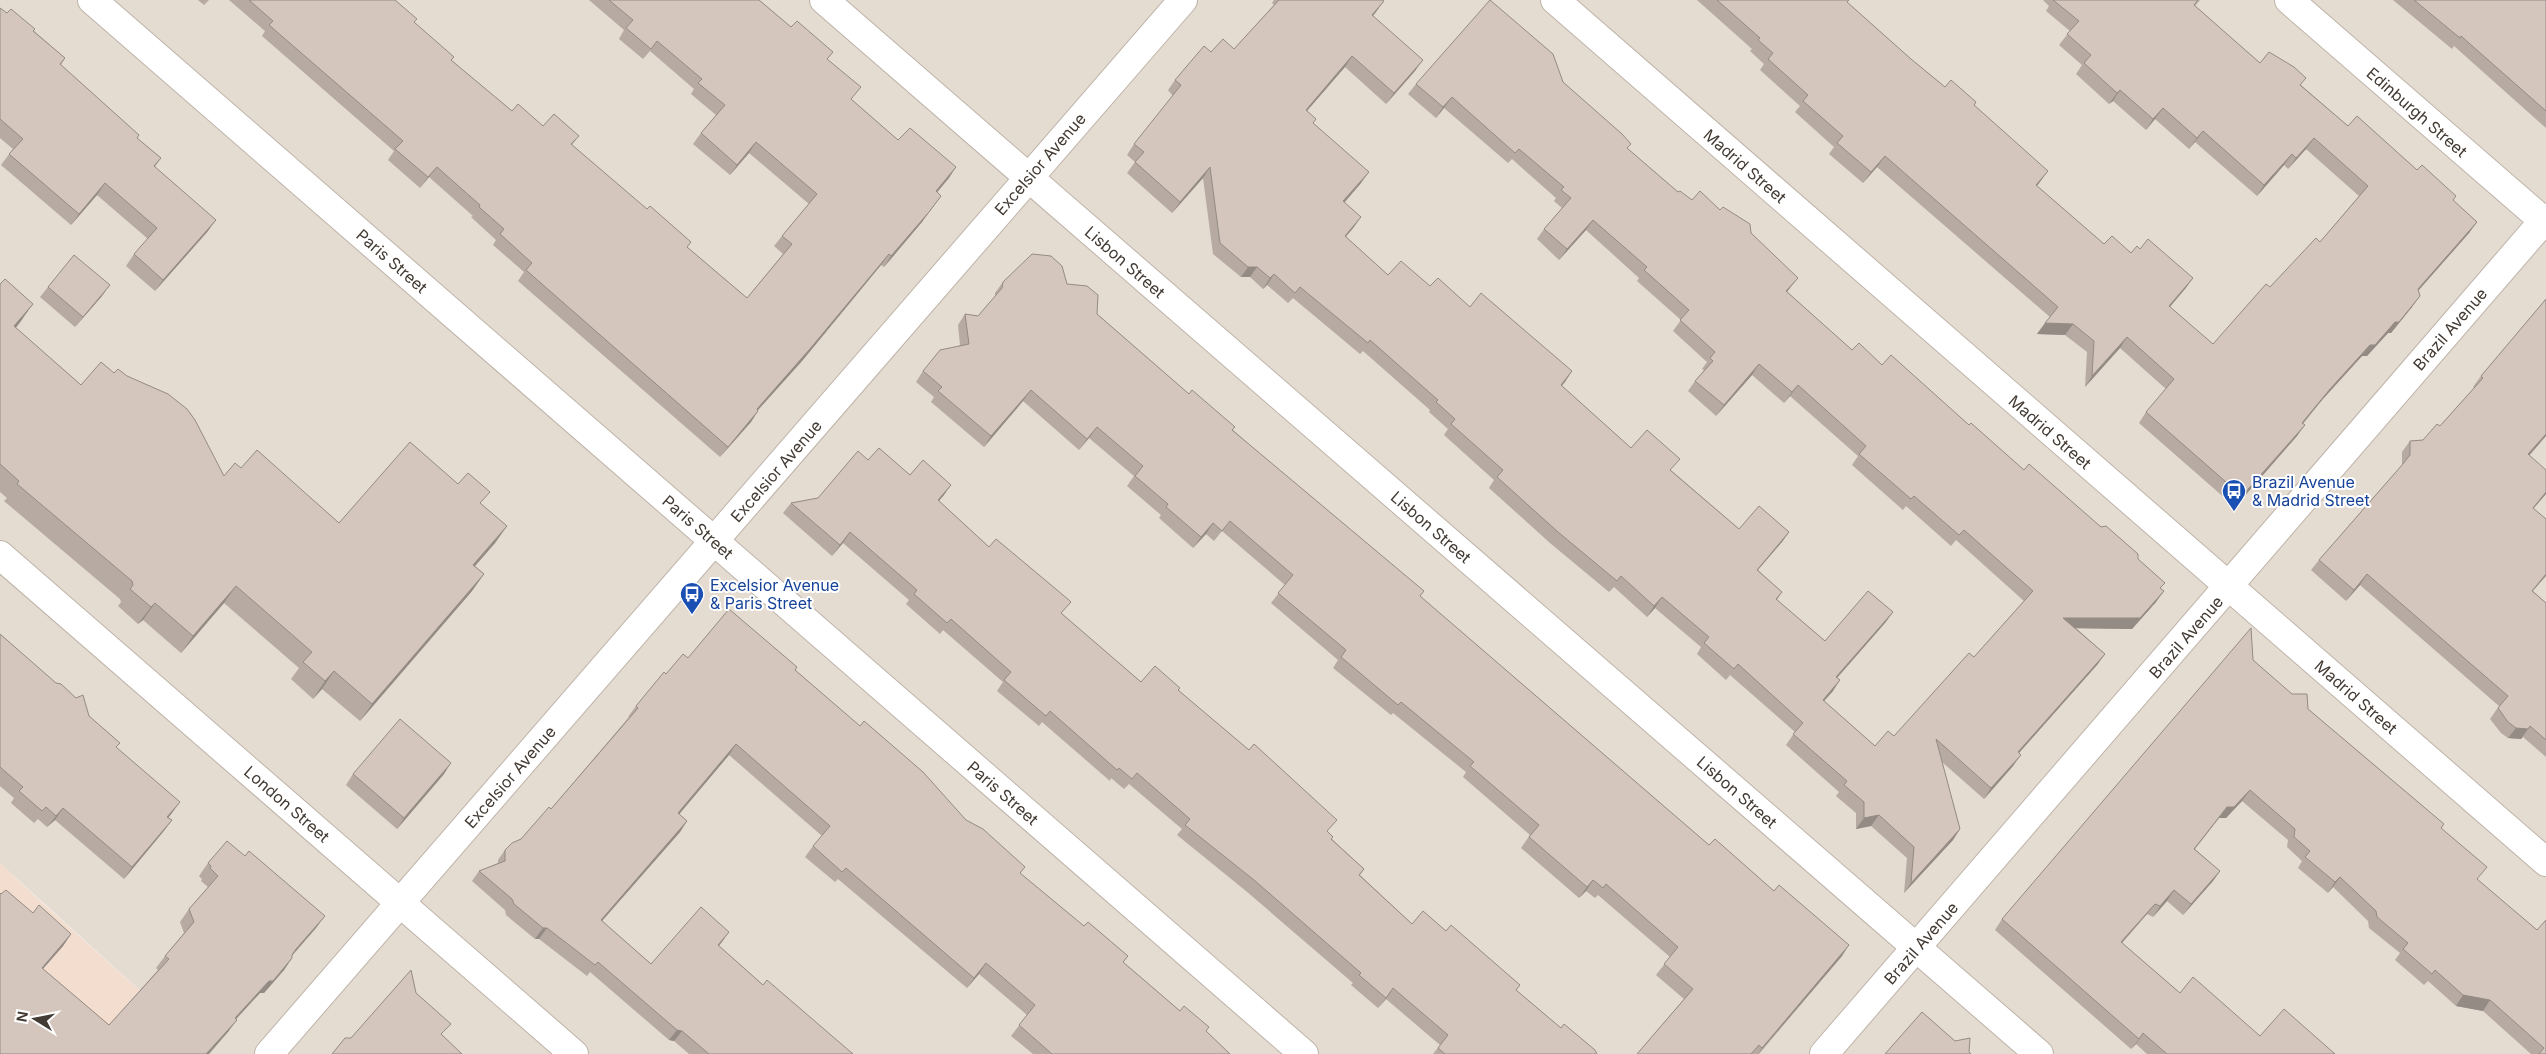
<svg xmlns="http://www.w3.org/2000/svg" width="2546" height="1054" font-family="Inter,sans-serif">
  <rect width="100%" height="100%" fill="#f0eae3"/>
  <path fill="#e4dbd1" d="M0 0H2546V1054H210L0 863Z"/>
  <path fill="#f3ddce" d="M0 863 41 902 210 1054H0Z"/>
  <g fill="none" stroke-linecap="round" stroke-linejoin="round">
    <g stroke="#beb3a9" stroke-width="30">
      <g id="minor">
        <path d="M92 0 1304 1054"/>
        <path d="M824 0 2039 1054"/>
        <path d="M1555 0 2546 862"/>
        <path d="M2289 0 2546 223"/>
        <path d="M0 555 574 1054"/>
        <path d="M269 1054 1183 0"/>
        <path d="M1824 1054 2546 218"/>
      </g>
    </g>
    <use href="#minor" stroke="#fff" stroke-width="28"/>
  </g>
  <g fill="#b6aaa2">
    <path d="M198 0H209L204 5Z"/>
    <path d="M229 0H395L414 23 451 60 512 111 543 126 579 136 572 145 687 247 747 298 783 254 774 246 782 236 809 204 749 153 730 175 693 144 701 133 716 115 691 94 694 89 650 51 643 59 619 39 624 30 589 0H759L791 27 833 52 827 59 852 100 898 140 956 167 937 192 922 222 884 267 881 265 802 361 758 410 751 422 720 457 518 281 524 272 493 245 496 240 471 217 473 216 429 177 420 188 388 160 394 151 262 36 265 31Z"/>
    <path d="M1274 0H1382L1376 12 1373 16 1415 71 1386 104 1345 67 1307 111 1313 123 1361 183 1345 202 1354 227 1346 237 1388 275 1430 286 1470 307 1572 371 1562 386 1631 448 1672 471 1739 529 1789 532 1782 542 1758 570 1782 592 1777 600 1825 641 1893 612 1885 623 1837 678 1833 691 1824 701 1875 746 1894 736 1974 657 2024 601 1956 540 1951 546 1906 506 1903 510 1852 465 1858 456 1790 396 1784 403 1752 375 1716 416 1688 391 1695 381 1704 370 1702 369 1707 362 1673 331 1681 320 1637 281 1639 278 1586 230 1559 260 1537 239 1544 229 1562 208 1554 201 1556 198 1512 159 1508 163 1444 108 1436 118 1408 94 1416 84 1563 82 1628 149 1678 192 1692 200 1720 210 1751 233 1790 288 1787 292 1852 350 1882 365 1969 425 2024 470 2138 559 2161 588 2156 602 2132 629 2076 628 2105 654 2097 665 2019 753 2013 766 1984 799 1942 762 1960 829 1953 840 1904 893 1907 858 1871 826 1856 829V813L1836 796 1839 792 1786 745 1795 732 1730 675 1726 680 1697 654 1701 647 1655 608 1647 617 1614 587 1609 592 1550 543 1489 488 1494 480 1444 435 1448 429 1429 412 1430 410 1363 351 1360 354 1293 298 1288 303 1267 285 1263 289 1250 277H1241L1213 254 1203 178 1172 213 1127 173 1135 162 1127 155 1134 144 1173 96 1168 90 1175 80 1211 52 1234 49 1274 5 1272 3Z"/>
    <path d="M1697 0H1849L1847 3 1911 59 1945 87 1976 102 1974 106 2040 182 2037 186 2104 244 2131 253 2140 249 2193 278 2185 289 2170 307 2213 344 2270 287 2320 242 2359 196 2306 149 2288 169 2284 165 2257 196 2195 142 2189 149 2155 119 2146 130 2113 101 2109 104 2076 74 2082 65 2059 45 2070 31 2046 11 2049 6 2043 0H2200L2195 6 2260 63 2301 85 2348 126 2453 201 2477 222 2469 233 2418 291 2412 307 2391 333H2388L2367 356H2362L2322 400 2303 424 2297 436 2235 507 2139 423 2146 412 2166 389 2120 348 2085 387 2087 352 2065 335 2037 334 2050 317 1877 167 1863 183 1829 154 1834 147 1795 112 1800 106 1760 70 1764 64 1750 51 1752 49Z"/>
    <path d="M2393 0H2546V128L2454 46 2452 49Z"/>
    <path d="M0 8 7 13 34 31 65 58 61 65 137 138 161 158 155 167 208 231 155 291 126 266 134 254 148 239 97 195 71 225 1 165 13 149 0 138Z"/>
    <path d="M1003 282 1067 284 1097 314 1189 394 1233 430 1420 597 1709 845 1842 956 1759 1054H1637L1684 999 1656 975 1670 957 1598 895 1595 898 1586 891 1579 898 1521 848 1530 835 1463 777 1466 772 1393 713 1391 715 1333 668 1338 660 1271 603 1285 585 1222 531 1214 541 1206 534 1193 548 1159 518 1161 515 1127 486 1134 476 1089 438 1079 450 1023 401 984 447 931 402 934 397 916 382 923 371 960 345 958 325 965 314 978 316 995 297V293Z"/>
    <path d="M0 284 21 321 16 328 81 385 224 476 241 468 339 523 481 504 507 526 495 543 475 566 484 574 472 591 360 721 322 689 313 699 291 679 299 668 224 603 181 653 143 620 138 624 118 606 121 602 120 599 4 501 7 498 0 492Z"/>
    <path d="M48 287 102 296 75 327 40 297Z"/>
    <path d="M2546 299 2529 455 2546 494 2534 508 2533 591 2546 603V757L2523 737 2521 739 2508 738 2501 733 2490 719 2499 706 2360 585 2346 601 2311 570 2319 560 2402 465V452L2410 441 2423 440 2440 426 2474 388 2473 387 2481 376Z"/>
    <path d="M868 460 910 475 944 495 939 501 1062 614 1141 682 1178 690 1328 832 1332 839 1364 869 1360 875 1412 924 1516 990 1561 1028 1597 1054H1433L1440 1045 1386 999 1378 1008 1351 985 1353 983 1246 891 1177 835 1182 829 1129 784 1124 789 1111 778 1110 781 1042 722 1039 726 997 691 1003 682 943 630 940 634 906 604 909 600 843 543 832 556 783 513 791 503 818 498Z"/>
    <path d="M0 634 89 716 172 813 168 818 172 820 163 832 124 879 55 820 47 827 38 819 34 823 11 803 14 798 0 786Z"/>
    <path d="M688 658 795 670 966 820 1020 874 1084 926 1128 956 1123 962 1180 1011 1206 1031 1230 1054H1033L1011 1036 1027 1015 979 974 967 988 838 879 835 882 805 857 813 846 822 836 729 755 679 814 687 821 680 832 602 921 651 964 722 942 719 946 763 985 853 1054H689L674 1041 669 1040 590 972 587 976 539 939H535L506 915 505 910 472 881 479 871 498 863V860L505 850 521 839 551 809 629 717H628L636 706 666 674Z"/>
    <path d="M2253 660 2308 709 2444 824 2441 828 2478 879 2546 1054H2531L2483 1011 2456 1006 2428 981 2424 985 2395 960 2400 953 2369 928 2368 921 2333 887 2328 893 2298 868 2302 861 2287 847 2288 840 2242 801 2226 818H2219L2195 849 2220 871 2213 881 2183 915 2167 901 2153 917 2147 914 2122 943 2180 993 2260 1036 2335 1054H2147L2136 1044 2131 1049 1995 930 2002 919Z"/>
    <path d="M353 774H444L397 829 346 785Z"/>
    <path d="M208 863 316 928 292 956V958L284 970 264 993H260L236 1019 228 1032 0 1054 33 913 71 934 63 946 43 969 109 1025 158 970 156 968 165 956 184 933 180 922 189 909 208 887 201 881 202 879 199 876Z"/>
  </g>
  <g fill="#948b84">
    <path d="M1384 1 1376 12 1364 26 1372 15Z"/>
    <path d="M1352 56 1345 67 1298 121 1306 110Z"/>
    <path d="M1423 60 1415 71 1386 104 1394 93Z"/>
    <path d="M2120 90 2113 101 2109 104 2117 93Z"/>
    <path d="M1452 97 1444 108 1436 118 1443 107Z"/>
    <path d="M2163 108 2155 119 2146 130 2153 119Z"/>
    <path d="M2203 131 2195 142 2189 149 2197 138Z"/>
    <path d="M2314 138 2306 149 2288 169 2296 158Z"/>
    <path d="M756 142 749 153 730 175 737 165Z"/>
    <path d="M2292 154 2284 165 2257 196 2264 185Z"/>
    <path d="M1885 156 1877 167 1863 183 1871 172Z"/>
    <path d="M437 167 429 177 420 188 428 177Z"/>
    <path d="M956 167 949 178 929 202 936 191Z"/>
    <path d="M1210 167 1203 178 1172 213 1180 202Z"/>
    <path d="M2048 171 2040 182 2028 196 2036 185Z"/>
    <path d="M1369 172 1361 183 1336 212 1343 201Z"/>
    <path d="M105 183 97 195 71 225 79 214Z"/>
    <path d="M941 196 922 222 884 267 891 256Z"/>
    <path d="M1361 217 1354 227 1337 246 1345 236Z"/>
    <path d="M216 220 208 231 155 291 163 280Z"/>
    <path d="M1593 220 1586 230 1559 260 1567 249Z"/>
    <path d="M2477 222 2469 233 2410 300 2418 289Z"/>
    <path d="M889 254 881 265 802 361 749 420 757 409Z"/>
    <path d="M1248 267H1257L1250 277H1241Z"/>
    <path d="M1274 274 1267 285 1263 289 1270 278Z"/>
    <path d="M1798 278 1790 288 1778 302 1786 291Z"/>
    <path d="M2193 278 2185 289 2161 317 2169 306Z"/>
    <path d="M110 285 102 296 75 327 83 317Z"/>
    <path d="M2420 296 2412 307 2391 333H2388L2367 356H2362L2322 400 2294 434 2302 423 2330 389 2370 345 2395 322Z"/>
    <path d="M33 304 21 321 2 344 14 326Z"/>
    <path d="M2045 323 2073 324 2065 335 2037 334Z"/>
    <path d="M2127 337 2120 348 2085 387 2092 376Z"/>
    <path d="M1759 364 1752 375 1716 416 1724 405Z"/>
    <path d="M1572 371 1565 382 1553 395 1561 385Z"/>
    <path d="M1798 385 1790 396 1784 403 1792 392Z"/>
    <path d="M1031 390 1023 401 984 447 991 436Z"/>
    <path d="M758 411 751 422 720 457 728 447Z"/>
    <path d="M2305 425 2297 436 2235 507 2242 496Z"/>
    <path d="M1097 427 1089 438 1079 450 1087 439Z"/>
    <path d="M2546 434V436L2521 465 2528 454Z"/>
    <path d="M951 485 944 495 930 511 938 500Z"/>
    <path d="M2546 492V494L2525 518 2533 508Z"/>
    <path d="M1213 523 1206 534 1193 548 1201 537Z"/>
    <path d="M507 526 495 543 461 582 473 565Z"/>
    <path d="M850 532 843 543 832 556 840 545Z"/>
    <path d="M1789 532 1782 542 1749 580 1757 570Z"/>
    <path d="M484 574 472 591 360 721 372 704Z"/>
    <path d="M2367 574 2360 585 2346 601 2354 590Z"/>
    <path d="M2546 574V576L2524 601 2532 591Z"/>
    <path d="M236 586 224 603 181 653 193 636Z"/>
    <path d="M2164 591 2156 602 2132 629 2056 628 2063 618Z"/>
    <path d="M1662 597 1655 608 1647 617 1654 606Z"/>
    <path d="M155 603 143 620 138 624 151 607Z"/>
    <path d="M1893 612 1885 623 1829 687 1836 677Z"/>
    <path d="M2105 654 2097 665 2010 763 2018 752Z"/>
    <path d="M334 671 322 689 313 699 325 681Z"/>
    <path d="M1840 680 1833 691 1815 711 1823 700Z"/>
    <path d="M2530 726 2521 739 2508 738 2516 728Z"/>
    <path d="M736 744 729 755 671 824 678 813Z"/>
    <path d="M2021 755 2013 766 1984 799 1991 788Z"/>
    <path d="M451 763 444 774 397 829 404 818Z"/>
    <path d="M2250 790 2242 801 2226 818H2219L2187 860 2227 807Z"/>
    <path d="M180 802 172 813 159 829 167 817Z"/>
    <path d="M63 808 55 820 47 827 56 816Z"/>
    <path d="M1879 815 1871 826 1856 829 1864 818Z"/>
    <path d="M172 820 163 832 124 879 132 867Z"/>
    <path d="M687 821 680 832 594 930 601 920Z"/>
    <path d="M1960 829 1953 840 1904 893 1911 883Z"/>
    <path d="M2220 871 2213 881 2183 915 2191 904Z"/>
    <path d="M2340 877 2333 887 2328 893 2335 882Z"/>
    <path d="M1593 880 1586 891 1579 898 1587 887Z"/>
    <path d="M2174 890 2167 901 2153 917 2160 906Z"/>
    <path d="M2155 904 2147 914 2113 953 2121 942Z"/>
    <path d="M325 916 316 928 287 961 296 949Z"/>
    <path d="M543 928H547L539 939H535Z"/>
    <path d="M729 932 722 942 710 955 718 945Z"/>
    <path d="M71 934 63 946 33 980 42 968Z"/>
    <path d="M1849 945 1842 956 1758 1054 1762 1048Z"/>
    <path d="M292 958 284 970 264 993H260L226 1030 235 1018 269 981Z"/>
    <path d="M986 963 979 974 967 988 974 978Z"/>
    <path d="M1393 988 1386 999 1378 1008 1386 998Z"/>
    <path d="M2463 995 2490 1000 2483 1011 2456 1006Z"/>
    <path d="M237 1020 228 1032 209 1054H206Z"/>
    <path d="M677 1030 682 1031 674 1041 669 1040Z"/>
    <path d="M2143 1033 2136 1044 2131 1049 2139 1039Z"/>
  </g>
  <g fill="#d4c6bc" stroke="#948b84">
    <path d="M249 0H395L417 19 414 22 454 57 451 60 512 111 518 104 543 126 554 114 579 136 571 144 647 209 650 206 691 242 687 247 747 298 792 244 782 236 817 194 756 142 737 165 701 133 725 105 698 83 702 79 657 41 651 49 626 28 633 20 609 0H759L791 27 797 21 833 52 827 59 861 87 851 99 898 140 910 128 956 167 936 191 941 196 929 212 891 256 889 254 809 350 757 409 758 411 728 447 526 270 532 263 500 234 504 229 479 207 480 205 437 167 428 177 395 149 403 141 269 25 273 21Z"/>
    <path d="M1279 0H1382L1384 1 1372 15 1423 60 1394 93 1352 56 1306 110 1316 119 1313 123 1369 172 1343 201 1361 217 1345 236 1388 275 1401 261 1430 286 1438 278 1470 307 1481 293 1572 371 1561 385 1631 448 1647 430 1680 459 1670 470 1739 529 1759 506 1789 532 1757 570 1782 592 1776 599 1825 641 1868 591 1893 612 1836 677 1840 680 1823 700 1875 746 1888 731 1894 736 1969 653 1974 657 2033 591 1964 530 1959 535 1914 496 1911 499 1859 454 1866 446 1798 385 1792 392 1759 364 1724 405 1695 381 1713 361 1710 358 1715 352 1680 320 1689 310 1644 270 1647 267 1593 220 1567 249 1544 229 1571 198 1561 190 1564 187 1519 149 1515 153 1452 97 1443 107 1416 84 1490 0 1553 54 1563 82 1622 134 1631 144 1627 148 1678 192 1680 191 1692 200 1700 191 1720 210 1723 207 1750 224 1751 233 1798 278 1786 291 1852 350 1859 343 1882 365 1891 355 1969 425 1971 423 2024 470 2029 464 2101 527 2106 526 2138 554V559L2165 583 2160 588 2164 591 2140 618H2063L2105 654 2018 752 2021 755 1991 788 1936 739 1960 829 1911 883 1914 847 1879 815 1864 818V802L1844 785 1847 781 1793 734 1803 723 1738 664 1734 669 1704 643 1709 637 1662 597 1654 606 1621 576 1617 581 1558 532 1497 477 1503 470 1451 424 1455 419 1436 402 1438 400 1370 340 1368 343 1300 287 1295 293 1274 274 1270 278 1257 267H1248L1220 243 1210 167 1180 202 1135 162 1144 152 1134 144 1181 85 1175 80 1204 46 1211 52 1223 39 1234 49Z"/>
    <path d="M1717 0H1849L1847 2 1911 59 1945 87 1951 80 1976 102 1974 105 2048 171 2036 185 2104 244 2112 236 2131 253 2137 246 2140 249 2148 239 2193 278 2169 306 2213 344 2266 284 2270 287 2316 238 2320 242 2368 186 2314 138 2296 158 2292 154 2264 185 2203 131 2197 138 2163 108 2153 119 2120 90 2117 93 2084 63 2091 55 2067 34 2079 21 2053 0H2198L2194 5 2260 63 2269 52 2294 67 2306 78 2300 85 2348 126 2357 116 2417 170 2422 165 2456 196 2453 200 2477 222 2418 289 2420 296 2399 322H2395L2375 345H2370L2330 389 2302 423 2305 425 2242 496 2146 412 2174 379 2127 337 2092 376 2094 341 2073 324 2045 323 2058 307 1885 156 1871 172 1837 143 1843 136 1803 101 1808 95 1768 59 1773 53 1758 40 1760 38Z"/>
    <path d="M2414 0H2546V111L2461 36 2460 38Z"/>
    <path d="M0 8 7 13 11 9 35 29 33 31 65 58 60 64 139 135 137 138 161 158 154 166 216 220 163 280 134 254 157 228 105 183 79 214 9 154 23 139 0 119Z"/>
    <path d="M1032 254 1051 256 1062 266 1067 284 1087 286 1098 295 1097 314 1189 394 1192 390 1235 427 1232 430 1424 591 1420 596 1709 845 1715 839 1774 891 1779 885 1849 945 1762 1048 1759 1045 1751 1054H1637L1693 989 1664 964 1678 947 1606 884 1603 888 1593 880 1587 887 1529 837 1539 825 1470 766 1474 762 1401 702 1398 705 1341 657 1346 650 1278 593 1293 575 1230 521 1222 531 1213 523 1201 537 1166 507 1168 504 1135 476 1143 466 1097 427 1087 439 1031 390 991 436 938 391 942 387 923 371 940 350 969 344 965 314 978 316 1002 288 1003 282Z"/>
    <path d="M74 255 110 285 83 317 48 287Z"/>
    <path d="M5 279 33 304 14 326 81 385 101 362 114 373 118 369 127 376 168 394 187 409 195 420 224 476 235 463 241 468 257 450 339 523 410 442 458 484 468 473 490 492 480 503 507 526 473 565 484 574 372 704 334 671 325 681 303 662 312 652 236 586 193 636 155 603 151 607 130 589 133 585 132 581 17 484 19 481 0 464V284Z"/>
    <path d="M2546 299V434L2528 454 2546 470V492L2533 508 2546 519V574L2532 591 2546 603V740L2530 726 2528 729 2516 728 2508 722 2498 708 2508 696 2367 574 2354 590 2319 560 2402 465 2410 455V441L2423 440 2437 424 2440 426 2483 378 2481 376Z"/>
    <path d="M879 448 910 475 923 460 951 485 938 500 989 547 996 539 1069 600 1071 602 1061 613 1141 682 1155 666 1180 688 1178 690 1249 750 1254 744 1337 820 1327 831 1333 837 1331 839 1364 869 1359 875 1412 924 1423 911 1446 931 1451 925 1520 985 1516 990 1561 1028 1564 1024 1595 1050 1597 1054H1445L1438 1048 1448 1035 1393 988 1386 998 1359 975 1361 973 1254 880 1185 825 1190 819 1137 773 1132 779 1119 768 1117 770 1050 711 1046 716 1004 680 1011 672 951 619 947 623 914 594 917 590 850 532 840 545 791 503 818 498 858 451 868 460Z"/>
    <path d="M729 609 797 667 795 670 860 726 864 721 923 772 966 820 983 829 1025 867 1020 873 1084 926 1088 922 1128 956 1123 962 1180 1011 1184 1006 1209 1027 1206 1031 1230 1054H1052L1019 1025 1035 1005 986 963 974 978 846 868 842 872 813 846 830 826 736 744 678 813 687 821 601 920 651 964 701 907 729 932 718 945 763 985 767 980 853 1054H709L682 1031 677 1030 598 962 595 965 547 928H543L514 904 512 899 479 871 505 861V850L512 843 521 839 549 807 551 809 638 708 636 706 664 672 666 674 683 654 688 658Z"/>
    <path d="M2251 628 2253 660 2292 694H2307L2308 709 2444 824 2441 828 2487 867 2477 879 2537 930 2546 920V1054H2539L2544 1048 2490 1000 2463 995 2435 970 2432 974 2403 949 2408 943 2377 917 2376 911 2340 877 2335 882 2305 857 2310 851 2294 837 2295 829 2250 790 2234 807H2227L2194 849 2220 871 2191 904 2174 890 2160 906 2155 904 2121 942 2180 993 2193 977 2260 1036 2284 1009 2335 1054H2167L2143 1033 2139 1039 2002 919Z"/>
    <path d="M0 634 56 683 61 684 76 698 83 695 89 716 120 743 116 747 180 802 167 817 172 820 132 867 63 808 56 816 46 807 42 811 19 791 23 787 0 767Z"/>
    <path d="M400 719 451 763 404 818 353 774Z"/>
    <path d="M227 841 245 856 249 851 325 916 296 949 292 955V958L273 981H269L235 1018 237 1020 206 1054H0V893L1 894 6 890 33 913 39 905 71 934 42 968 109 1025 169 959 165 956 194 922 189 909 218 876 210 868 211 866 208 863Z"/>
    <path d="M411 970 416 993 451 1024 441 1034 462 1054H332L345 1038H351Z"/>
    <path d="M1922 1012 1955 1041 1970 1038 1969 1052 1971 1054H1885Z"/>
  </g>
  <defs>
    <g id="bus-pin" transform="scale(1.25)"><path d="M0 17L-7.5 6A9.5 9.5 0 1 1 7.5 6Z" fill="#1a4fb4" stroke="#fff"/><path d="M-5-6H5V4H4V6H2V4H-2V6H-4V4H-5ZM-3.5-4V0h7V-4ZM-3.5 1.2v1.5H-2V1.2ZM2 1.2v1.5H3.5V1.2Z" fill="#fff"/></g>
  </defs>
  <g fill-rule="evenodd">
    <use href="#bus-pin" x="2234" y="491"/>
    <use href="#bus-pin" x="692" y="594"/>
  </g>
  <g text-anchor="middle" stroke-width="4" stroke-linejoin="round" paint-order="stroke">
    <g font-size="16" fill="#423a33" stroke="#fff">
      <text transform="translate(2417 112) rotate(41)" y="6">Edinburgh Street</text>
      <text transform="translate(1040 164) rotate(-49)" y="6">Excelsior Avenue</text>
      <text transform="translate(1745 166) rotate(41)" y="6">Madrid Street</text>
      <text transform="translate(392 261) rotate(41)" y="6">Paris Street</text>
      <text transform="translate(1125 262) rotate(41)" y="6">Lisbon Street</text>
      <text transform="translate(2450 329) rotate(-49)" y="6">Brazil Avenue</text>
      <text transform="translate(2050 432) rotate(41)" y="6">Madrid Street</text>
      <text transform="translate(776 471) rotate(-49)" y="6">Excelsior Avenue</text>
      <text transform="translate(698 527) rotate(41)" y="6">Paris Street</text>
      <text transform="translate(1431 527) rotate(41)" y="6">Lisbon Street</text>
      <text transform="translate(2186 637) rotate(-49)" y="6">Brazil Avenue</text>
      <text transform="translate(2356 697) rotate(41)" y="6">Madrid Street</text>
      <text transform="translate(510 777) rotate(-49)" y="6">Excelsior Avenue</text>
      <text transform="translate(1737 792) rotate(41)" y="6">Lisbon Street</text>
      <text transform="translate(1003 793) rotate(41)" y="6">Paris Street</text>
      <text transform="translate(287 804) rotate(41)" y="6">London Street</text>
      <text transform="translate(1921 943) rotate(-49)" y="6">Brazil Avenue</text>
    </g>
    <g font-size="16" fill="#164399" stroke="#fff" text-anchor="start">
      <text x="2252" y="488">Brazil Avenue<tspan x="2252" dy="18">&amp; Madrid Street</tspan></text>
      <text x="710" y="591">Excelsior Avenue<tspan x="710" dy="18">&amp; Paris Street</tspan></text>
    </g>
  </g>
  <g transform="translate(35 1019) rotate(280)" stroke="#ffffff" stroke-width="4" paint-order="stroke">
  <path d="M0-4L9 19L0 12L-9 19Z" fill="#423a33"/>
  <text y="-8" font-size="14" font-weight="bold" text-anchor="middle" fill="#423a33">N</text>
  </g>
</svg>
